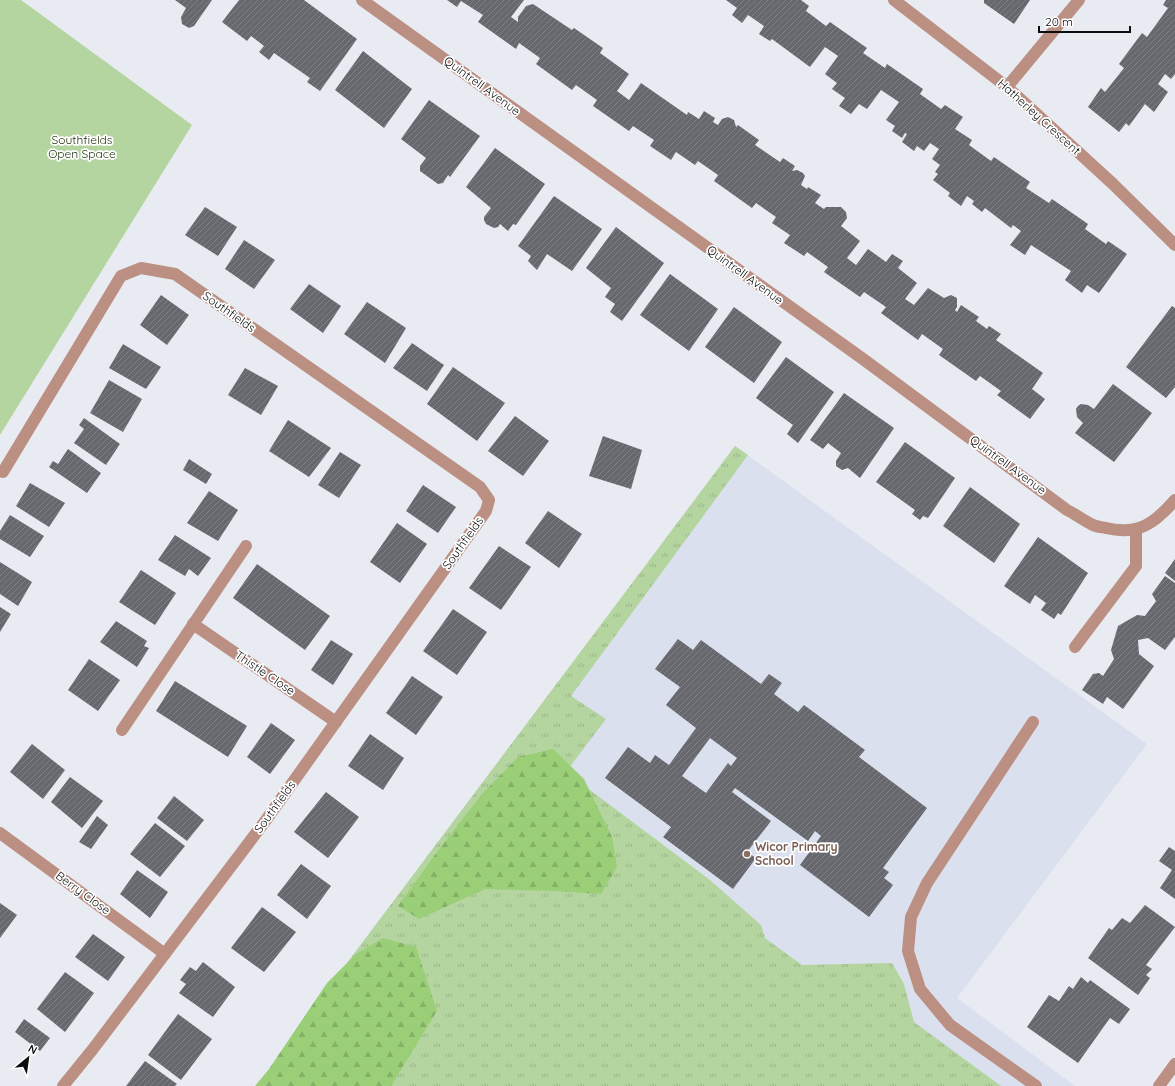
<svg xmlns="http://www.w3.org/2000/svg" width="1175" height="1086" font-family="Quicksand,sans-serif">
  <defs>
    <pattern id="grass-tufts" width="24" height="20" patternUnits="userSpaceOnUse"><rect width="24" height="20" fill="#b4d59f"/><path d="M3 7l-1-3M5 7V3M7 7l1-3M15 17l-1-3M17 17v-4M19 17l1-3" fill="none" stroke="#99b688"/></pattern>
    <pattern id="forest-firs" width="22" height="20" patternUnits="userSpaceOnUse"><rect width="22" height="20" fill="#9bcf77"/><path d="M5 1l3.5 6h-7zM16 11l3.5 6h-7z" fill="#84b166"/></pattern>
    <pattern id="building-hatch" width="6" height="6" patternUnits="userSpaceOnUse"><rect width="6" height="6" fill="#66686e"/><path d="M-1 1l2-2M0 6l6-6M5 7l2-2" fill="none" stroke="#7e7f84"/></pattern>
  </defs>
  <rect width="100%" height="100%" fill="#e8ebf2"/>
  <path fill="#dbe0ee" d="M735 446 1147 744 957 998 1075 1086H259L347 963Z"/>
  <path fill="url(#grass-tufts)" d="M735 446 748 455 571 696 606 719 566 772 710 880 761 925 765 938 802 965 892 963 904 984 914 1022 1001 1086H259L347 963Z"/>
  <g fill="url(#forest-firs)">
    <path d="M553 749 584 779 612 837 617 867 601 894 555 891 485 889 419 919 398 906 434 856 482 794 518 757Z"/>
    <path d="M383 938 416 947 437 1011 391 1086H255L269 1069 327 983 356 954Z"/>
  </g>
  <path fill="#b4d59f" d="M0 0H21L192 125 0 435Z"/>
  <g fill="url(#building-hatch)" fill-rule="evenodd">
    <path d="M175 0H212L194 26 189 28 182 24 181 17 186 8Z"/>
    <path d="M239 0H304L357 39 320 91 307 82 310 78 274 53 269 60 259 52 264 46 251 36 247 41 222 22Z"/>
    <path d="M447 0H524L511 17 518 22V17L526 6 533 4 572 30 574 28 603 48 600 53 629 74 617 91 629 100 641 83 687 115 688 112 699 119 704 111 715 118 713 122 718 125 722 119 728 117 734 120 736 127 738 125 759 140 755 145 780 162 783 158 795 166 792 171 797 170 803 173 805 176 801 185 807 189 808 187 821 195 815 203 824 209 826 207H841L846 212 847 218 841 226 860 241 847 258 856 265 868 249 886 262 892 254 903 261 898 268 917 283 905 299 914 305 928 288 944 298 951 295 957 298V307L955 310 957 312 961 305 979 317 976 321 987 329 989 326 1001 334 996 340 1043 373 1032 389 1045 399 1030 419 997 395 1001 391 980 376 976 381 939 355 943 349 922 334 918 340 881 313 886 307 864 292 860 297 824 272 828 267 807 252 804 256 784 243 790 235 772 223 776 217 756 203 752 208 714 181 718 175 698 161 695 165 676 152 671 160 650 146 654 140 633 126 629 131 593 106 597 100 576 85 572 90 536 64 540 58 519 43 516 49 478 22 483 15 461 1 457 7Z"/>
    <path d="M726 0H801L809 6 806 11 826 26 830 22 867 48 863 53 885 68 887 64 923 89 920 94 941 109 945 105 963 117 955 129 972 140 969 145 991 161 994 157 1030 182 1026 188 1049 203 1052 199 1088 224 1085 229 1106 244 1108 241 1127 254 1099 293 1087 285 1082 293 1065 280 1071 271 1031 245 1025 255 1010 245 1021 231 1013 225 1011 228 985 208 982 212 972 204 974 201 967 196 961 206 948 196 950 193 933 180 938 174 935 172 940 165 932 159 939 149 930 143 924 151 917 146 914 151 902 142 907 134 905 133 902 138 892 131 895 126 886 120 899 102 881 90 867 109 859 104 851 114 839 106 845 98 832 89 837 83 825 74 838 56 825 47 810 67 772 39 770 41 759 34 764 26 748 15 742 23 732 15 737 8Z"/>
    <path d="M984 0H1030L1014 24 984 3Z"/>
    <path d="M1166 0H1175V74L1171 79 1165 74 1158 84 1168 92 1154 112 1145 104 1129 126 1126 123 1119 132 1088 107 1101 88 1105 92 1124 68 1119 64 1142 33 1147 37 1168 8 1163 5Z"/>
    <path d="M363 51 412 89 384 128 335 90Z"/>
    <path d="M429 100 480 136 450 177 448 175 443 183 438 184 420 171V166L426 158 401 139Z"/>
    <path d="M495 148 545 184 516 225 513 224 508 231 500 224 498 227 494 228 486 224 484 220V217L491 208 466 187Z"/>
    <path d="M554 196 602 229 572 271 547 254 537 270 528 261 531 256 518 246Z"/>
    <path d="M205 207 237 227 218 256 185 235Z"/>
    <path d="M616 227 664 263 622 321 610 312 615 304 605 297 611 288 586 268Z"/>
    <path d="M244 240 275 260 254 289 225 269Z"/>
    <path d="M670 274 718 309 689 351 640 315Z"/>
    <path d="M309 284 341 306 323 333 290 309Z"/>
    <path d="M161 295 189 315 167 345 140 325Z"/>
    <path d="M367 302 406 328 385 363 344 334Z"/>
    <path d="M1172 306 1175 308V387L1166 398 1126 367Z"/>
    <path d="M734 307 782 342 754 383 705 347Z"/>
    <path d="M412 343 444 365 427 391 393 368Z"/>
    <path d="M123 344 161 367 146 389 109 368Z"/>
    <path d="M786 357 834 392 798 443 787 434 793 425 756 398Z"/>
    <path d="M453 367 505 403 477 441 427 404Z"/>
    <path d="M245 368 278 386 261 415 228 395Z"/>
    <path d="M109 380 142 399 123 432 90 413Z"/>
    <path d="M1113 384 1152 413 1114 462 1075 433 1083 423 1077 417 1076 409 1078 406 1081 404 1088 405 1094 409Z"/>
    <path d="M844 393 894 428 860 478 848 468 842 470 836 466V461L841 453 828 443 823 449 810 440Z"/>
    <path d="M515 416 549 441 523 476 488 451Z"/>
    <path d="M84 418 120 444 106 465 74 443 84 429 79 425Z"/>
    <path d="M288 420 331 448 309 477 269 451Z"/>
    <path d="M603 436 642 450 631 489 589 476Z"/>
    <path d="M905 442 955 478 928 518 923 516 920 520 912 514 915 510 876 482Z"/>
    <path d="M68 449 101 473 87 493 49 467 53 461 58 464Z"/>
    <path d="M340 452 361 465 339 498 318 485Z"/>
    <path d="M189 459 212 474 206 484 183 470Z"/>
    <path d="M30 483 65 503 49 527 16 506Z"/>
    <path d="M423 485 456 507 438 533 406 511Z"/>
    <path d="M970 487 1020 524 994 563 943 526Z"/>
    <path d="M209 491 238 510 218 541 187 523Z"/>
    <path d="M548 511 582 534 559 568 525 543Z"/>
    <path d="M10 515 44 536 30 557 0 539V531Z"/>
    <path d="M397 523 427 544 400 583 370 562Z"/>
    <path d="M175 535 211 558 198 576 189 569 185 576 158 560Z"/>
    <path d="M1038 537 1088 573 1061 615 1058 613 1054 619 1041 610 1046 603 1035 595 1030 604 1004 586Z"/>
    <path d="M499 546 531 567 501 610 469 588Z"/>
    <path d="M1175 559V581L1165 573Z"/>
    <path d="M0 562 32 582 18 606 0 594Z"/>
    <path d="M257 564 330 616 305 650 233 598Z"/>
    <path d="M141 570 176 593 155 625 119 602Z"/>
    <path d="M1165 576 1175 583V637L1165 650 1148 638 1138 640 1139 654 1154 666 1123 709 1107 697 1103 704 1082 690 1093 674 1099 673 1103 676 1114 659 1111 650 1118 626 1137 615 1145 616 1156 601 1152 594Z"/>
    <path d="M0 607 11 614 0 632Z"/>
    <path d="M453 609 487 632 457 675 423 651Z"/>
    <path d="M116 621 147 641 144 646 149 648 137 667 100 642Z"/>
    <path d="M678 639 693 650 701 640 761 684 769 674 782 683 774 694 798 712 804 705 865 750 859 757 927 808 883 868 889 872 884 878 893 885 869 917 800 865 821 836 815 831 808 841 735 788 732 792 771 821 747 852 756 858 733 889 663 837 671 827 605 778 628 747 650 763 655 755 669 765 696 728 666 705 680 687 655 669ZM710 738 737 758 731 766 728 763 706 793 682 776Z"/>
    <path d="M331 640 353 654 333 685 311 670Z"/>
    <path d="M89 659 120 680 98 711 68 690Z"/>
    <path d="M412 676 443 697 416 735 386 713Z"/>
    <path d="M175 681 247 726 228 757 156 711Z"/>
    <path d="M271 723 295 740 270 774 247 757Z"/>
    <path d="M370 734 404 758 383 790 348 766Z"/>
    <path d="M32 744 65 770 43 799 10 772Z"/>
    <path d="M70 777 103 801 82 828 51 802Z"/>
    <path d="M326 792 359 817 328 858 294 832Z"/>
    <path d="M174 796 204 820 187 841 157 818Z"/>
    <path d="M97 816 108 825 91 849 79 842Z"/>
    <path d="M155 823 185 846 160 877 130 854Z"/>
    <path d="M1169 847 1175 851V899L1160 888 1172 870 1159 861Z"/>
    <path d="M301 864 331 886 307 919 277 895Z"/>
    <path d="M137 870 168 892 150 918 120 894Z"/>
    <path d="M0 903 17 915 0 938Z"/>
    <path d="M1145 905 1175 927 1146 965 1152 969 1146 975 1150 978 1138 995 1088 958 1109 928 1112 930 1122 918 1130 923Z"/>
    <path d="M262 907 296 932 264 972 231 948Z"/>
    <path d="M93 934 125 957 108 981 75 957Z"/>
    <path d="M203 962 235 987 213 1017 179 993 186 984 180 980 190 967 196 971Z"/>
    <path d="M65 972 94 993 65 1032 37 1009Z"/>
    <path d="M1081 977 1088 983 1090 980 1130 1009 1119 1024 1110 1018 1078 1063 1027 1027 1049 995 1059 1001 1069 986 1073 989Z"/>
    <path d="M178 1014 212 1039 181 1080 148 1055Z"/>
    <path d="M24 1019 50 1038 40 1051 15 1032Z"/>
    <path d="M145 1061 177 1084 175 1086H126Z"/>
  </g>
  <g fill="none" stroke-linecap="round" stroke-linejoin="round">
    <g stroke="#bc8f83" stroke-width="12">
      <path d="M362 0 863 359 1067 510C1075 514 1083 520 1091 524 1096 527 1101 527 1106 528 1138 536 1155 523 1175 500"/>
      <path d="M894 0 1007 87 1113 184 1175 245"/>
      <path d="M1007 87 1079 0"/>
      <path d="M3 472 121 276 141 268 175 274 480 487 489 500 486 511 266 820 93 1049 63 1086"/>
      <path d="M193 624 336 722"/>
      <path d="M1075 647 1136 566V530"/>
      <path d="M1033 722 927 883 911 917 908 951 920 989 950 1025 1036 1086"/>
      <path d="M122 730 246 546"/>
      <path d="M0 833 165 954"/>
      <path d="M1159 1086 1175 1064"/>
    </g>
  </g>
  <circle fill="#8d6e63" stroke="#fff" stroke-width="1.5" cx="747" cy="854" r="4"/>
  <g text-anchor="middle" stroke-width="3.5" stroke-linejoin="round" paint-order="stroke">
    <g font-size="12" fill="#0b0c0e" stroke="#fff">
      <text transform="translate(482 86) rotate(36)" y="4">Quintrell Avenue</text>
      <text transform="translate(1039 117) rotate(42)" y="4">Hatherley Crescent</text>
      <text transform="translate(745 275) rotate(36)" y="4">Quintrell Avenue</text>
      <text transform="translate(229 312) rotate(35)" y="4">Southfields</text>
      <text transform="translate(1008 465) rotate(36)" y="4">Quintrell Avenue</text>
      <text transform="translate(463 543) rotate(-55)" y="4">Southfields</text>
      <text transform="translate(265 673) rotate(34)" y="4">Thistle Close</text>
      <text transform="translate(275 807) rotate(-54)" y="4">Southfields</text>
      <text transform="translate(83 893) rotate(36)" y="4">Berry Close</text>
    </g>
    <g font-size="12" fill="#213411" stroke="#fff">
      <text x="82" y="144">Southfields<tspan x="82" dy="14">Open Space</tspan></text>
    </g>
    <g font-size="12" font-weight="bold" fill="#785e54" stroke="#fff" text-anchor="start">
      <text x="755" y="851">Wicor Primary<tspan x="755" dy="14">School</tspan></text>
    </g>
  </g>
  <g transform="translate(28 1058) rotate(29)" stroke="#ffffff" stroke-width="3" paint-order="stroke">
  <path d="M0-3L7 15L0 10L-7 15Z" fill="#0b0c0e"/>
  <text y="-6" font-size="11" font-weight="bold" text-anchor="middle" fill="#0b0c0e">N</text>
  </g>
  <path d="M1039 26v6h91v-6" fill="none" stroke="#0b0c0e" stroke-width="2"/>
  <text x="1045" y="26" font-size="12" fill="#0b0c0e" stroke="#ffffff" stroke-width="3" paint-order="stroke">20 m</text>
</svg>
